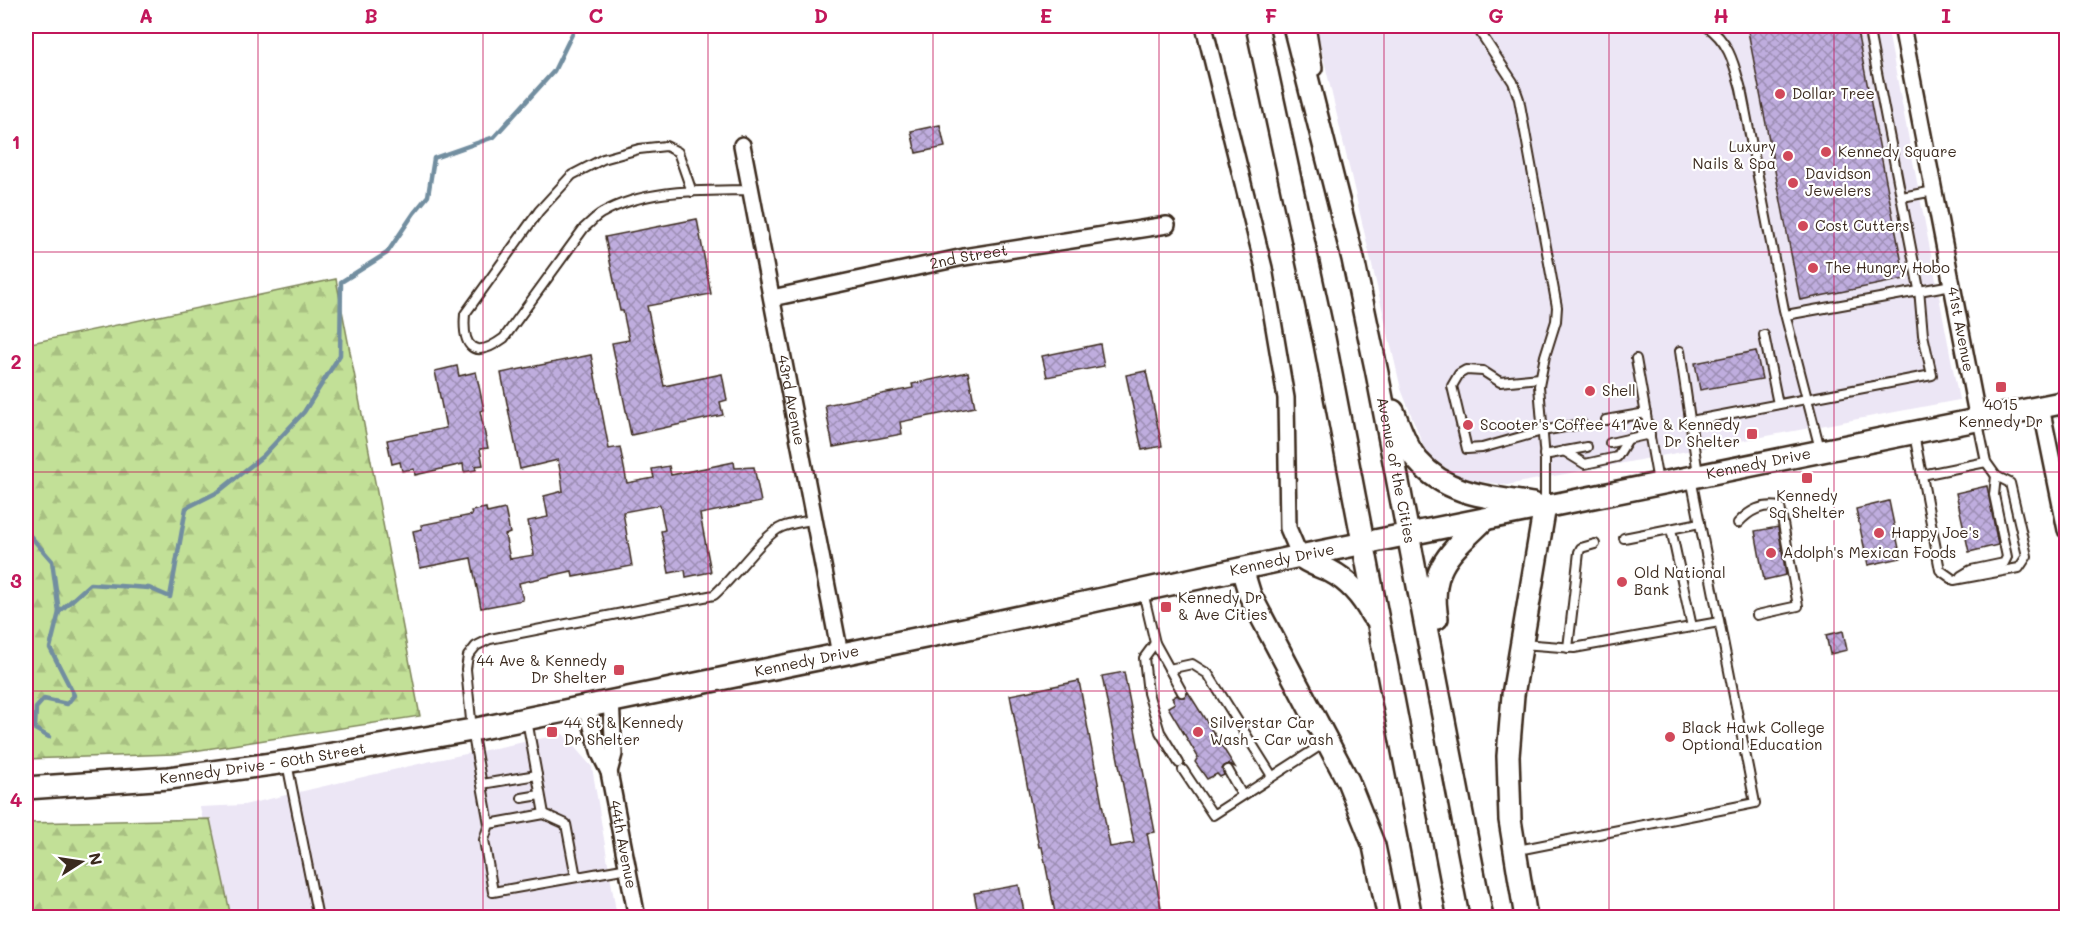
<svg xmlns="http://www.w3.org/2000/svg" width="2092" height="943" font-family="Mali,sans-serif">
  <defs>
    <pattern id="forest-firs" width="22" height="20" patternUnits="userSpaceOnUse" patternTransform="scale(1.5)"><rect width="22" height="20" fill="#c2e097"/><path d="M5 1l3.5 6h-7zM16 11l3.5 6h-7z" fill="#a8c082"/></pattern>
    <pattern id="building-cross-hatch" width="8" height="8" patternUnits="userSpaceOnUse" patternTransform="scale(1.5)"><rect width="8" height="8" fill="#bfadde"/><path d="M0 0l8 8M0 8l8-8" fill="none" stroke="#9c8db3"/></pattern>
  </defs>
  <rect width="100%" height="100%" fill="#fff"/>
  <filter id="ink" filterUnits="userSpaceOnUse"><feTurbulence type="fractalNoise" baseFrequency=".0167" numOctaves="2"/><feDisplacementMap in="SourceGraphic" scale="12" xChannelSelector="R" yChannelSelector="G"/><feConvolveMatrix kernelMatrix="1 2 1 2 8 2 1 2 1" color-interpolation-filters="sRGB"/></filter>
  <g filter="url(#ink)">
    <g fill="#ece6f5">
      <path d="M1316 26H1887L1959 400 1507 485 1462 479 1427 455 1401 389Z"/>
      <path d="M563 734 592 767 617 917H223L200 807 244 805 427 762Z"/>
    </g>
    <g fill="url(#forest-firs)" stroke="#7e855a" stroke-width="1.5">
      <path d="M336 279 420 716 174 754 26 759V344Z"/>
      <path d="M210 819 231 917H26V823Z"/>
    </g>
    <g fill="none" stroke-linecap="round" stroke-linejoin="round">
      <g stroke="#728ea0" stroke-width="4.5">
        <path d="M26 531 52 561 59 612 50 648 74 695 67 704 44 699 36 708 35 729 49 737"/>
        <path d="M59 612 90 584 149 588 170 597 186 508 218 492 263 456 304 412 340 355 341 282 387 253 414 213 428 196 434 158 494 137 554 71 576 26"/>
      </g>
    </g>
    <g fill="url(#building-cross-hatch)" stroke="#3b2a1e" stroke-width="1.5">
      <path d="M1747 26H1856L1905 279 1800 300Z"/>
      <path d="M940 125 945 147 916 153 911 131Z"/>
      <path d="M697 219 711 294 647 306 664 386 722 374 727 400 720 402 723 415 631 435 612 343 629 340 623 311H620L605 237Z"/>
      <path d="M1100 344 1104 366 1047 377 1042 356Z"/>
      <path d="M1756 351 1762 379 1700 390 1695 363Z"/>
      <path d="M591 355 609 449 620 447 627 483 654 478 652 469 669 466 671 475 734 462 735 468 754 467 761 502 700 514 711 572 686 577 685 570 669 573 661 531 665 530 660 505 623 512 632 566 573 577 572 571 519 583 523 600 481 608 471 558 420 568 413 531 422 529 421 525 472 515 471 511 486 508 487 513 505 509 510 533 505 535 510 559 534 555 528 521 548 517 544 496 563 491 561 475 558 460 520 469 501 373Z"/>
      <path d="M457 366 459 376 476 372 484 410 480 411 488 448 480 449 483 465 475 466 476 470 464 472 463 464 415 475 414 469 402 471 400 462 392 464 387 440 446 428 435 371Z"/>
      <path d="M1146 371 1162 446 1142 450 1126 375Z"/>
      <path d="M968 372 975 407 900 422 902 434 833 447 825 405 913 388 912 384Z"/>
      <path d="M1987 486 1998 545 1969 552 1956 493Z"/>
      <path d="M1889 501 1901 558 1868 565 1856 509Z"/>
      <path d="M1778 527 1786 575 1764 580 1755 531Z"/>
      <path d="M1843 631 1847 650 1830 654 1826 635Z"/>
      <path d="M1124 672 1155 832 1147 833 1163 918H1056L1042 847H1039L1010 695 1079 681 1110 847 1134 843 1102 676Z"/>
      <path d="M1188 692 1235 767 1229 764 1225 765 1222 769 1224 775 1220 777 1217 774 1207 779 1195 762 1198 757 1168 707 1175 703 1172 698 1177 695 1179 697H1184Z"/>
      <path d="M1019 885 1024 912 994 918H979L974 893Z"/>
    </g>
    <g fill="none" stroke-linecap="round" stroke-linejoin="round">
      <g stroke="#3b2a1e" stroke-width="12">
        <g id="lane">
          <path d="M1476 26 1513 82 1519 99 1557 307 1556 321 1545 356 1539 386 1545 460V504"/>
          <path d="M1706 26C1729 41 1734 64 1741 89L1784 310 1820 449"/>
          <path d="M692 192 678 152 666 146 639 149 603 159 572 175 539 211 465 314C462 348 474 360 504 338L584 228C590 223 596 216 602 213 646 188 702 191 750 190"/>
          <path d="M1902 197 1934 191"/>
          <path d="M1786 315 1952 285"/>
          <path d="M1764 335 1778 404"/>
          <path d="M1680 351 1698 474"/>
          <path d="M1636 359 1658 482"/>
          <path d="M1540 378 1500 382 1483 371 1466 370 1459 374 1452 386 1467 449 1482 448 1542 431 1582 424"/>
          <path d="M1606 420 1646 413"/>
          <path d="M1691 421 1932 375 1923 335 1919 289 1868 26"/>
          <path d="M1914 434 1940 570 1954 580 2019 568 2027 556 2010 483 1996 476 1986 462 1978 423"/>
          <path d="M1610 443 1650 434"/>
          <path d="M1564 451 1585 464 1617 457 1628 439"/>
          <path d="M1544 455 1587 447"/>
          <path d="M1922 475 1986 462"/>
          <path d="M1738 523C1750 510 1762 504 1780 507L1798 606 1757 615"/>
          <path d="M1671 529 1692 627"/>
          <path d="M1624 538 1700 523"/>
          <path d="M1961 576 1971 570 2004 563 2007 557 1994 495 1996 476"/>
          <path d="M1143 592 1155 643 1182 692"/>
          <path d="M1155 643 1144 658 1148 693 1160 732 1179 763"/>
          <path d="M1522 644 1574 648 1719 622"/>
          <path d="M1568 648 1579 552 1581 548 1595 544"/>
          <path d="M1169 669 1192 664 1208 674 1272 776"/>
          <path d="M527 720 544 814"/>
          <path d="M287 763 318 918"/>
          <path d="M1183 770 1213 815 1326 742"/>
          <path d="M1228 770 1242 795"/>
          <path d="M482 784 537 775"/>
          <path d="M522 798 540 795"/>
          <path d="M489 824 544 814 566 824 576 877"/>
          <path d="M1518 850 1755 803 1691 478"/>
          <path d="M628 868 493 892 484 840 489 824 472 730 466 669 468 656 476 646 490 639 714 595C733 579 764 534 782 527 792 523 804 522 815 519"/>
        </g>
      </g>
      <g stroke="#3b2a1e" stroke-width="20">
        <g id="street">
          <path d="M1204 26 1264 268 1286 398 1288 528 1300 556"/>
          <path d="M1307 26 1314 68"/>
          <path id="s1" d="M1902 26 1978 420"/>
          <path id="s2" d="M742 145 840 654"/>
          <path id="s3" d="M772 298 964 257 1167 225"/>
          <path d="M2041 407 2066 530"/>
          <path id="s4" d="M586 706 600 754 609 772 637 918"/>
          <path d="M609 772 614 754 611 701"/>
        </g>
      </g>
      <g stroke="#3b2a1e" stroke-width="26">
        <g id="secondary">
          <path d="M1257 26 1324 338 1435 918"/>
          <path id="s5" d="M1294 26 1353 259 1377 373 1482 918"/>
          <path d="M1393 411C1400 427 1406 448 1418 461 1448 496 1491 497 1533 504"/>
          <path d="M1300 556C1309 564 1320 566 1330 571 1349 581 1362 596 1372 615"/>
          <path d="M1242 569 1250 595 1348 781 1374 846 1389 918"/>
          <path d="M1437 618C1428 567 1451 552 1484 520"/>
          <path id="s6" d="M26 788 169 778 286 762 472 730 964 629 1300 556 2066 402"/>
          <path d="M1526 918 1510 820 1508 756 1513 695 1545 506"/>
        </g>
      </g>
      <use href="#lane" stroke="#fff" stroke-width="8"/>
      <use href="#street" stroke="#fff" stroke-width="15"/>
      <use href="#secondary" stroke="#fff" stroke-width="21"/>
    </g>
  </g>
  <path fill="none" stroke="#c2185b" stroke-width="1.5" stroke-opacity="0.55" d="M258 26V918M483 26V918M708 26V918M933 26V918M1159 26V918M1384 26V918M1609 26V918M1834 26V918M26 252H2066M26 472H2066M26 691H2066"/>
  <g fill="#d1495b" stroke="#fff" stroke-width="2">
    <circle cx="1780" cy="94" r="6"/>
    <circle cx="1826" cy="152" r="6"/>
    <circle cx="1788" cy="156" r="6"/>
    <circle cx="1793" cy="183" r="6"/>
    <circle cx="1803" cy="226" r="6"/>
    <circle cx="1813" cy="268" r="6"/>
    <rect x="1995" y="381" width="12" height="12" rx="3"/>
    <circle cx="1590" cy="391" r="6"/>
    <circle cx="1468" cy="425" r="6"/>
    <rect x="1746" y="428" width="12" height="12" rx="3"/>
    <rect x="1801" y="472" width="12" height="12" rx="3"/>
    <circle cx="1879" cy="533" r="6"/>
    <circle cx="1771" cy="553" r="6"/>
    <circle cx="1622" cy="582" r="6"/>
    <rect x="1160" y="601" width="12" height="12" rx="3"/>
    <rect x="613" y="664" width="12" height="12" rx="3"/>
    <rect x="546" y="726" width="12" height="12" rx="3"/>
    <circle cx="1198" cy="732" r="6"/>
    <circle cx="1670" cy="737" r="6"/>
  </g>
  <g text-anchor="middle" stroke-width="4.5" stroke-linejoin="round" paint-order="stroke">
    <g font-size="15" fill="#3b2a1e" stroke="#fff" text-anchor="start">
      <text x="1792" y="99">Dollar Tree</text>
      <text x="1776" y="152" text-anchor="end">Luxury<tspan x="1776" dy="17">Nails &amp; Spa</tspan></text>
      <text x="1838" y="157">Kennedy Square</text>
      <text x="1805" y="179">Davidson<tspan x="1805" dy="17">Jewelers</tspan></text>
      <text x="1815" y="231">Cost Cutters</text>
      <text x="1825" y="273">The Hungry Hobo</text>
      <text x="1602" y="396">Shell</text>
      <text x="2001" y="410" text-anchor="middle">4015<tspan x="2001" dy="17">Kennedy Dr</tspan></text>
      <text x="1480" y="430">Scooter's Coffee</text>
      <text x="1740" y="430" text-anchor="end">41 Ave &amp; Kennedy<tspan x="1740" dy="17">Dr Shelter</tspan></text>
      <text x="1807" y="501" text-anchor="middle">Kennedy<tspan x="1807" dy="17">Sq Shelter</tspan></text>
      <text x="1891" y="538">Happy Joe's</text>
      <text x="1783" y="558">Adolph's Mexican Foods</text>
      <text x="1634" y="578">Old National<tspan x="1634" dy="17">Bank</tspan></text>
      <text x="1178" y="603">Kennedy Dr<tspan x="1178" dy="17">&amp; Ave Cities</tspan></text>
      <text x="607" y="666" text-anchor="end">44 Ave &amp; Kennedy<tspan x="607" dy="17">Dr Shelter</tspan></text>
      <text x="564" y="728">44 St &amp; Kennedy<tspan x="564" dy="17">Dr Shelter</tspan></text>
      <text x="1210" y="728">Silverstar Car<tspan x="1210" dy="17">Wash - Car wash</tspan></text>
      <text x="1682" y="733">Black Hawk College<tspan x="1682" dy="17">Optional Education</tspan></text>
    </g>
    <g font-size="15" fill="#3b2a1e" stroke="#fff">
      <text dy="5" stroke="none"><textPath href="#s3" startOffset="201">2nd Street</textPath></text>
      <text dy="5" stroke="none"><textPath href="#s1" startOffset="309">41st Avenue</textPath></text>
      <text dy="5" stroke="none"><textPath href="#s2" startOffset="260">43rd Avenue</textPath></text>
      <text dy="5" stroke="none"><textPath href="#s6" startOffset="1764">Kennedy Drive</textPath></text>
      <text dy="5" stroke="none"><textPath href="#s5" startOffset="456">Avenue of the Cities</textPath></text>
      <text dy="5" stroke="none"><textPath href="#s6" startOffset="1278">Kennedy Drive</textPath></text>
      <text dy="5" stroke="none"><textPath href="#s6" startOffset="792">Kennedy Drive</textPath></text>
      <text dy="5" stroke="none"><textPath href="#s6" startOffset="238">Kennedy Drive - 60th Street</textPath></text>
      <text dy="5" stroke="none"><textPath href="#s4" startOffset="144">44th Avenue</textPath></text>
    </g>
  </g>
  <rect width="2092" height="943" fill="none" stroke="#fff" stroke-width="66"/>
  <g transform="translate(81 862) rotate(78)" stroke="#ffffff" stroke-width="4.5" paint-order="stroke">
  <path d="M0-4.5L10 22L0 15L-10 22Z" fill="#3b2a1e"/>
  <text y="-9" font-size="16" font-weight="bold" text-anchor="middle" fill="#3b2a1e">N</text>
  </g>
  <rect x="33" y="33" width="2026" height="877" fill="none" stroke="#c2185b" stroke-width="2"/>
  <g font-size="20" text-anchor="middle" font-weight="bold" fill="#c2185b">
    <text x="146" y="23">A</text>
    <text x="371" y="23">B</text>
    <text x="596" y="23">C</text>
    <text x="821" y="23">D</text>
    <text x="1046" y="23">E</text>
    <text x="1271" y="23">F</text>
    <text x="1496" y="23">G</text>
    <text x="1721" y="23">H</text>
    <text x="1946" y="23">I</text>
    <text x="16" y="149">1</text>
    <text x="16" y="369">2</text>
    <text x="16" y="588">3</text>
    <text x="16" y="807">4</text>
  </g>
</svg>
